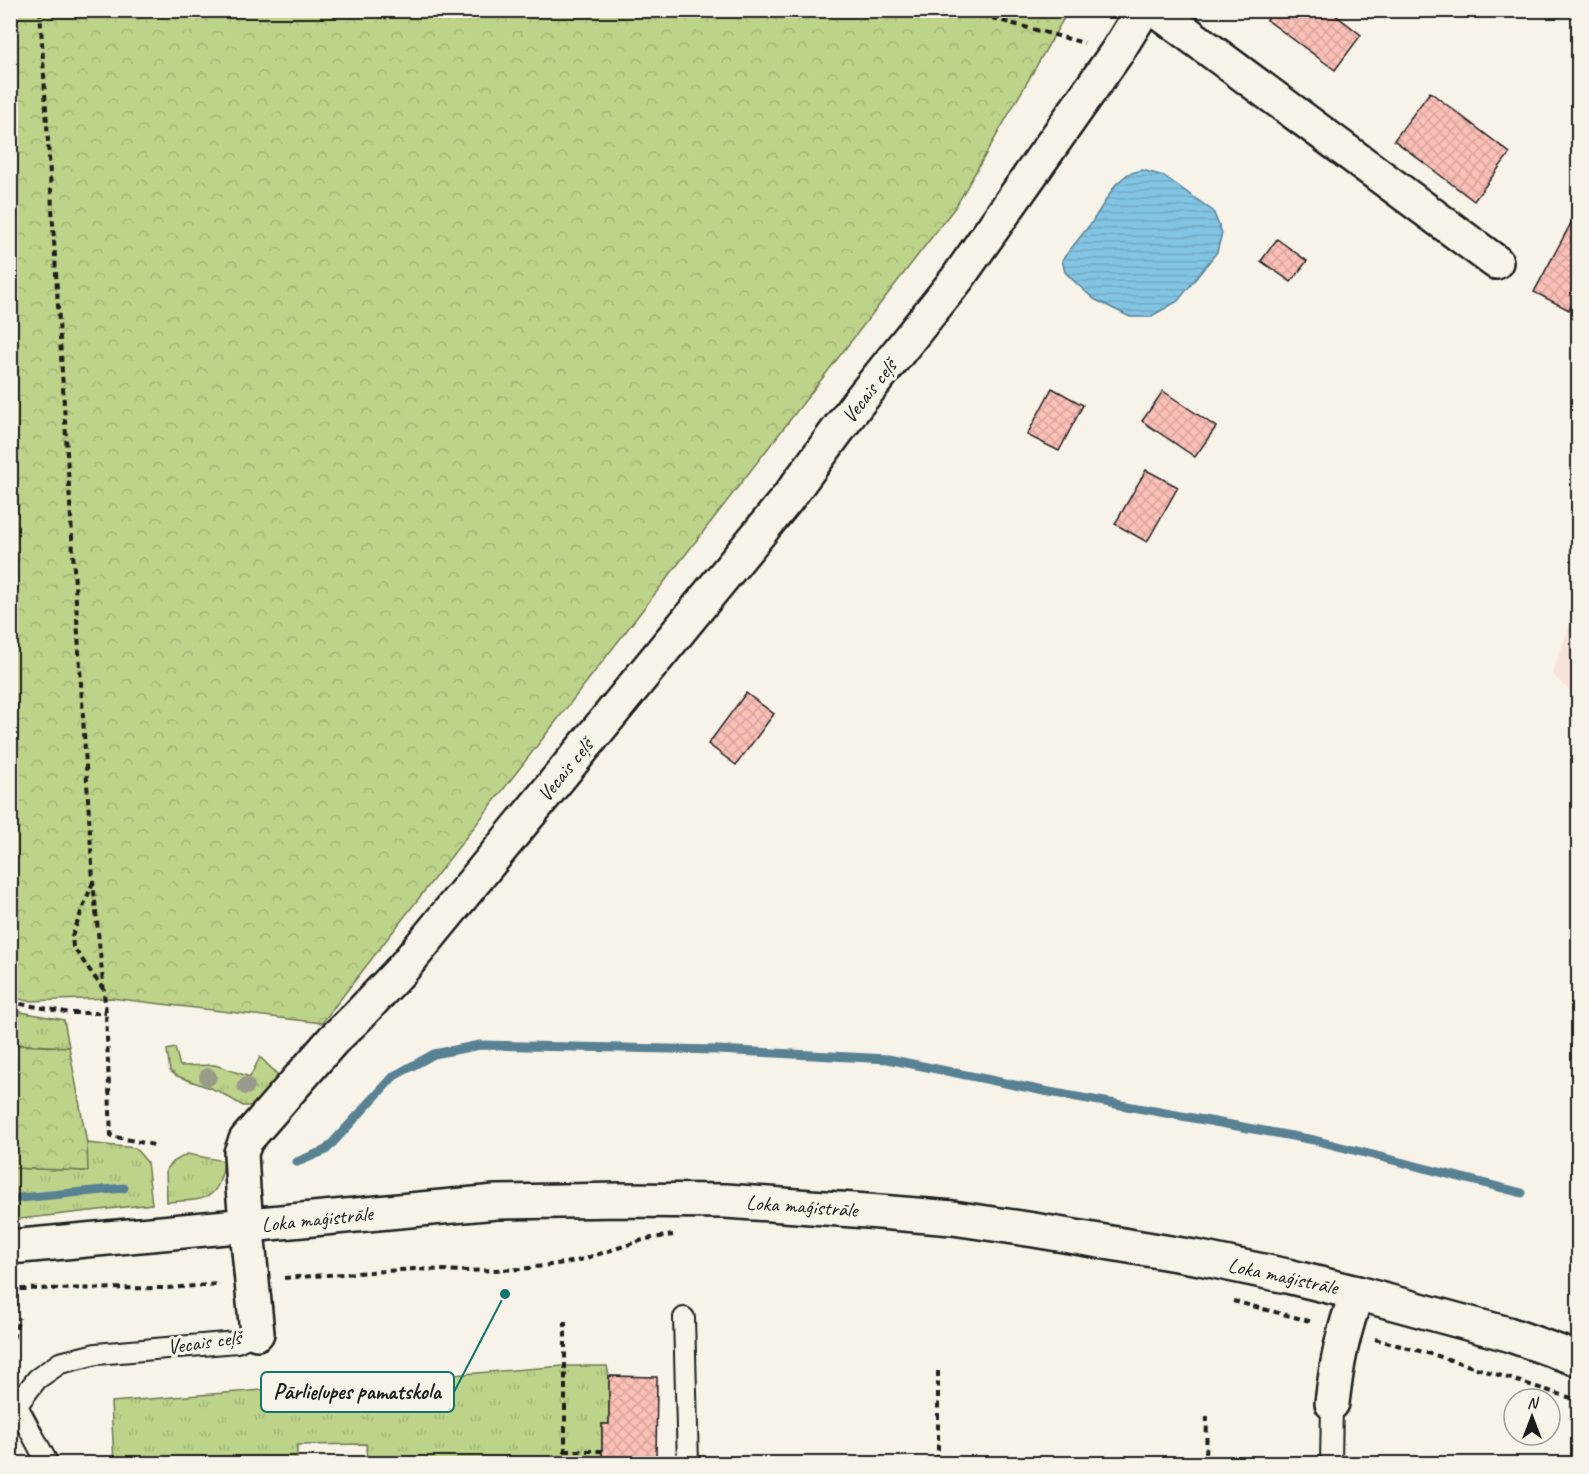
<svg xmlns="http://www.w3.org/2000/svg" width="1589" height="1474" font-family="Caveat,sans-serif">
  <defs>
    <pattern id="grass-tufts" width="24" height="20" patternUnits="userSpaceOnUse" patternTransform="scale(1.5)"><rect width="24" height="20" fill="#bdd389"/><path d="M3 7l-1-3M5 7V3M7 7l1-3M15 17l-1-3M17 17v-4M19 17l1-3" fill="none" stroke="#a2b576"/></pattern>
    <pattern id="forest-crowns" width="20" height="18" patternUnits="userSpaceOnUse" patternTransform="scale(1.5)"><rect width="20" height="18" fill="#bdd389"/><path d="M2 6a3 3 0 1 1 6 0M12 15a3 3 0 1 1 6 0" fill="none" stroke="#a2b576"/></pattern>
    <pattern id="water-rules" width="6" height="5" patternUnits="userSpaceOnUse" patternTransform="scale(1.5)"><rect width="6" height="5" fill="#82c4e3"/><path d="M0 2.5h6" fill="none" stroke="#70a8c2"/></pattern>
    <pattern id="building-cross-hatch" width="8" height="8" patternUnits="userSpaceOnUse" patternTransform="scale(1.5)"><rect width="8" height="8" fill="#fabfb6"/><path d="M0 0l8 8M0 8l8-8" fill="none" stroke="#d6a49c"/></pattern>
  </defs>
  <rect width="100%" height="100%" fill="#f7f3e8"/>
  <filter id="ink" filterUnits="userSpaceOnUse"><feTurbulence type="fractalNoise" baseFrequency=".0167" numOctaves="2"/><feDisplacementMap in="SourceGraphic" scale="12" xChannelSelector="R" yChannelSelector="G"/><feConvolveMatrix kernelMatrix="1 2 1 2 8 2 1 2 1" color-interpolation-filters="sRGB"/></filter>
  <g filter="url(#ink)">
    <path fill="#f8e3d9" d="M1578 602V699L1552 674Z"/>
    <g fill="url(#grass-tufts)" stroke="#6c7852" stroke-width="1.5">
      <path d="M10 1010 64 1020 69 1047 11 1044Z"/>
      <path d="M175 1048 180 1066 215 1065 250 1077 260 1057 283 1080 257 1106H243L218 1091 177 1076 170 1071 167 1050Z"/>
      <path d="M87 1143 135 1148 147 1162 152 1204 11 1220V1168L87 1171Z"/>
      <path d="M187 1154 224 1161C219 1203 205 1199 167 1202L166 1170 173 1162Z"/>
      <path d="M564 1366H607L609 1376V1424H602V1463H367L366 1444 297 1445V1463H114L111 1402Z"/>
    </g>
    <g fill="url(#forest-crowns)" stroke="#6c7852" stroke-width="1.5">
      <path d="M10 11H1068L956 206 322 1023 111 998 28 1001 11 997Z"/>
      <path d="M10 1045 69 1047 87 1143 88 1171 11 1168Z"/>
    </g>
    <path fill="url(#water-rules)" stroke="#598193" stroke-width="1.5" d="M1142 170 1164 176 1213 211 1222 233 1217 252 1178 301 1150 317H1130L1094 299 1078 285 1065 272 1062 260 1092 222 1116 184 1128 174Z"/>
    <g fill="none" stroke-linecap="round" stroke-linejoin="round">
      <g stroke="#598193" stroke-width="9">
        <path d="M297 1162 326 1150 394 1076 434 1054 480 1045 717 1050 888 1059 1044 1091 1314 1140 1522 1193"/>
        <path d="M10 1199 124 1188"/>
      </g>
    </g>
    <g fill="url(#building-cross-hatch)" stroke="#1c1c1c" stroke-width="1.5">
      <path d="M1274 10H1329L1361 35 1335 70 1267 20Z"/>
      <path d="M1430 92 1510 153 1474 201 1394 140Z"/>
      <path d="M1578 210V306L1572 303 1569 310 1534 292Z"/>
      <path d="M1277 239 1307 261 1291 282 1261 261Z"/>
      <path d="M1052 388 1083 405 1059 451 1027 435Z"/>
      <path d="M1163 391 1216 427 1195 457 1142 421Z"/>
      <path d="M1146 470 1178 487 1147 542 1115 524Z"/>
      <path d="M746 693 774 714 736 765 708 744Z"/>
      <path d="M609 1376 657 1377 656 1464H602V1424H609Z"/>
      <path d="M1285 1460 1286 1464H1234V1462Z"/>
    </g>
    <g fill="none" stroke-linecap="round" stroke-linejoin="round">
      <g stroke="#1c1c1c" stroke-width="24">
        <g id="lane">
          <path d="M684 1318 688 1464"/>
          <path d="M17 1406 48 1464"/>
          <path d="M10 1414 37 1379 60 1363 96 1354 237 1342 257 1333"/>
          <path d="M1331 1464 1332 1403"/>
        </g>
      </g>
      <g stroke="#1c1c1c" stroke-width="38">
        <g id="street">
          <path d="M1156 10 1496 262"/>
          <path d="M257 1333 243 1189 241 1153 246 1140 333 1040 356 1018 404 967 787 499 857 404 957 279 1117 52 1143 10"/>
          <path d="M1332 1403C1337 1361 1343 1332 1357 1293"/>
        </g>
      </g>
      <g stroke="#1c1c1c" stroke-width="38">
        <path id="primary" d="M10 1247 496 1202 622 1200 726 1201 867 1211 953 1218 1034 1230 1200 1258 1287 1276 1357 1293 1508 1334 1578 1359"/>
      </g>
      <g stroke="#1c1c1c" stroke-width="4" stroke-dasharray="6 4.5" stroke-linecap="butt">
        <path d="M40 10 93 881 106 1013 111 1136 154 1145"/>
        <path d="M962 10 1084 43"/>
        <path d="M93 882 72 936 73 947 104 990"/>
        <path d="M10 1002 71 1013H106"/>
        <path d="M284 1278 415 1269 467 1271 522 1269 577 1261 646 1239 673 1235"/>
        <path d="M10 1289 168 1288 220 1284"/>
        <path d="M1233 1301 1313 1322"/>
        <path d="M565 1321V1464"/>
        <path d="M1375 1339 1438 1356 1578 1400"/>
        <path d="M10 1349 19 1318"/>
        <path d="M938 1371V1464"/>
        <path d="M565 1451H602"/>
        <path d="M1206 1464 1207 1415"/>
      </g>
      <use href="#lane" stroke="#f7f3e8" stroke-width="20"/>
      <use href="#street" stroke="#f7f3e8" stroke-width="33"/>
      <use href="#primary" stroke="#f7f3e8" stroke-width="33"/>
    </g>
    <g fill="#999b8a">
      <circle cx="208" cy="1077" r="9"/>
      <circle cx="246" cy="1086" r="9"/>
    </g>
  </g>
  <g text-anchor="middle" stroke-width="6" stroke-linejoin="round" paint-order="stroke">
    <g font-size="21" fill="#1c1c1c" stroke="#f7f3e8">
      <text transform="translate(869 391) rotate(-52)" y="7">Vecais ceļš</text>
      <text transform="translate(565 770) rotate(-51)" y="7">Vecais ceļš</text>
      <text transform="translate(802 1206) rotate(4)" y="7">Loka maģistrāle</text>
      <text transform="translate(317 1219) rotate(-6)" y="7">Loka maģistrāle</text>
      <text transform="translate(1283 1276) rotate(12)" y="7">Loka maģistrāle</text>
      <text transform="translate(204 1342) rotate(-8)" y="7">Vecais ceļš</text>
    </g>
  </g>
  <path fill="none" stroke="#0f766e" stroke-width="2" d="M505 1294L454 1392"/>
  <circle fill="#0f766e" stroke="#f7f3e8" stroke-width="2" cx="505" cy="1294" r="6"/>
  <rect fill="#f7f3e8" stroke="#0f766e" stroke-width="2" x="261" y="1372" width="193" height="40" rx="6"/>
  <g font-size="22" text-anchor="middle" font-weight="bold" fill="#1c1c1c">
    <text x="357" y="1399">Pārlielupes pamatskola</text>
  </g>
  <rect width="1589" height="1474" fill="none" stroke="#f7f3e8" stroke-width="36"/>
  <rect x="18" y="18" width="1553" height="1438" fill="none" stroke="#1c1c1c" stroke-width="2" filter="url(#ink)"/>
  <g transform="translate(1532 1417)"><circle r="28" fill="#f7f3e8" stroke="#9f9d96" stroke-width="1.5"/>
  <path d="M0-4.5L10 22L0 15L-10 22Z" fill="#1c1c1c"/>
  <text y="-9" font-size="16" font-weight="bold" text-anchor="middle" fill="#1c1c1c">N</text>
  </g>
</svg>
